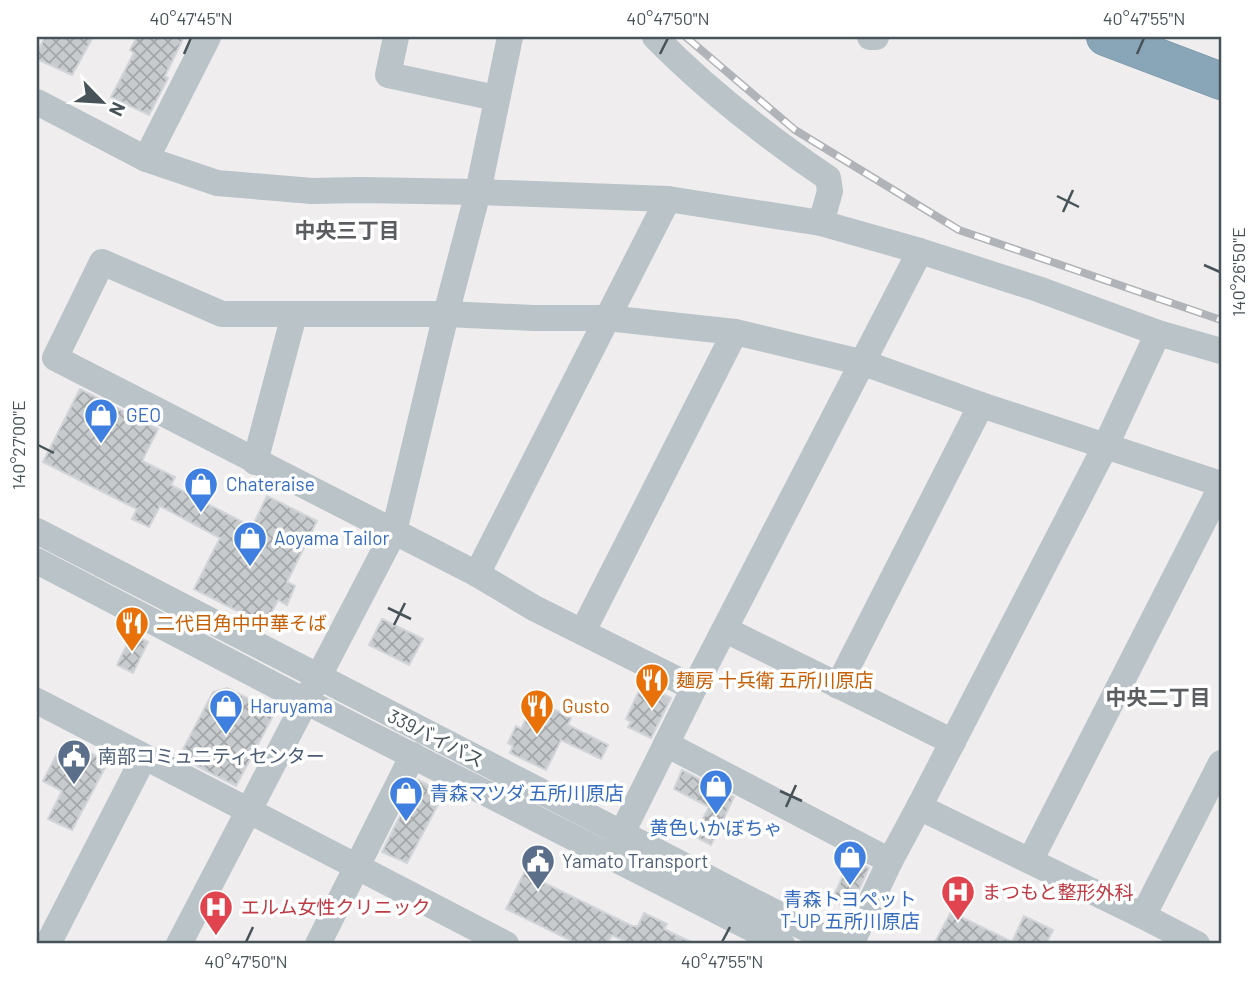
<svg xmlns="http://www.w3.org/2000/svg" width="1258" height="981" font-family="Barlow,'Noto Sans JP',sans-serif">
  <defs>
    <pattern id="building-cross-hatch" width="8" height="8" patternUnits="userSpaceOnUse" patternTransform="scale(1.75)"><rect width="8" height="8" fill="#c7cbce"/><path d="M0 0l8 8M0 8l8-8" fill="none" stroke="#a3a7aa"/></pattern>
  </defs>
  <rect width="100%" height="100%" fill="#efeded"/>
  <g fill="url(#building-cross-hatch)" stroke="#d1d4d8" stroke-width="2">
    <path d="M45 37H93L72 75 37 59V53Z"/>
    <path d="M137 37H184L165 76 168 78 149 115 111 97 134 53 130 50Z"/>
    <path d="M80 389 158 429 142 461 175 477 171 485 252 527 267 496 317 521 287 582 295 586 287 605 278 600 265 625 194 589 220 538 160 506 149 527 132 519 137 509 43 462Z"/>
    <path d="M382 619 423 639 409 665 369 645Z"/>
    <path d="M132 634 148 642 133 673 117 665Z"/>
    <path d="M642 684 671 698 651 738 628 727 631 722 626 719Z"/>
    <path d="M227 688 275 712 236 786 179 757 213 692Z"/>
    <path d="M541 703 571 718 568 725 608 745 601 759 561 740 546 770 510 753 513 746 508 743 516 726 521 729 530 711 536 713Z"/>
    <path d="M61 746 84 756 86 751 108 762 72 830 48 819 62 791 43 781Z"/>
    <path d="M682 770 734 797 711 845 694 836 709 807 674 789Z"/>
    <path d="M418 780 438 790 442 797 407 863 382 852Z"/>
    <path d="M854 860 869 868 850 909 832 900 844 873 847 874Z"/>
    <path d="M524 873 632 926H638L644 913 667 924 664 929 695 944H630L612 935 607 944H578L506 909Z"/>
    <path d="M951 912 1012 942 1024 916 1053 930 1046 944H934Z"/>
  </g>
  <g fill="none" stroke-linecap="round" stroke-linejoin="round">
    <g stroke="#7491a4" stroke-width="38">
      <path id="highway" d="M1105 37 1221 81"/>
    </g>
    <g stroke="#b9c3c8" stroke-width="26">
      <path d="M396 37 388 75 496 98"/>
      <path d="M655 37C707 90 766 136 828 178L830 191 821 223"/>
      <path d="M870 37H876"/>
      <path d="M37 102 146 159 217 183 312 191 360 190 478 192 668 199 821 223 920 251 1038 289 1158 333 1221 351"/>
      <path d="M146 159 208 37"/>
      <path d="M1158 333 1106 445 919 807 1143 916 1197 944"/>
      <path d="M255 462 294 315"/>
      <path d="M37 531 836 944"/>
      <path d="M37 561 305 701 782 944"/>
      <path d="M477 574 668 199"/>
      <path d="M726 630 953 742"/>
      <path d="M583 631 735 332"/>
      <path d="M838 686 981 405"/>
      <path d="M694 688 534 608 477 574 55 358 102 262 222 314H446L534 318H607L735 332 864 363 981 405 1221 484"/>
      <path d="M37 701 506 944"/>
      <path d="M666 744 890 861"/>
      <path d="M615 847 694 688 920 251"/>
      <path d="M1030 861 1221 487"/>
      <path d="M1143 916 1221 763"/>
      <path d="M48 944 144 757"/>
      <path d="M179 944 394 532 446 314 478 192 510 37"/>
      <path d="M318 944 413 755"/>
      <path d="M851 944 890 861 919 807"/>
    </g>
    <use href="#highway" stroke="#88a6b8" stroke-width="37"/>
    <g stroke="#b0b3b7" stroke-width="8">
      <path id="rail" d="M686 37 795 130 959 230 1221 320"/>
    </g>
    <use href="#rail" stroke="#fff" stroke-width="5" stroke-dasharray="16" stroke-linecap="butt"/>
  </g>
  <path fill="none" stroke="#475358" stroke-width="2.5" d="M184 54 191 38M660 54 668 38M1137 54 1144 38M1057 196 1079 207M1063 212 1073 190M1204 265 1220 272M38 445 54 453M388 608 411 619M394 625 405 603M780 791 802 801M786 807 796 785M246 942 253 927M722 942 730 927"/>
  <defs>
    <g id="shop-pin" transform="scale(1.75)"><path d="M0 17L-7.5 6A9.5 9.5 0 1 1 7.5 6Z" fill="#3f7fe0" stroke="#fff"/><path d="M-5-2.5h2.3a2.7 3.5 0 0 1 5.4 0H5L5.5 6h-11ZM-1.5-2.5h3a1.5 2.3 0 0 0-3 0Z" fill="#fff"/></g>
    <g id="restaurant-pin" transform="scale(1.75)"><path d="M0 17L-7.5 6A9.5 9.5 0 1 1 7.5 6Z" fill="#e8710a" stroke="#fff"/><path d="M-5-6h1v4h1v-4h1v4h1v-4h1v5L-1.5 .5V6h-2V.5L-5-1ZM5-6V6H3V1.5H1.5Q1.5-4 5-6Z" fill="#fff"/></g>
    <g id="civic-pin" transform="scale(1.75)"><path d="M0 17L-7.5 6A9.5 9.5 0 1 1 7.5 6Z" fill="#5c6f8a" stroke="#fff"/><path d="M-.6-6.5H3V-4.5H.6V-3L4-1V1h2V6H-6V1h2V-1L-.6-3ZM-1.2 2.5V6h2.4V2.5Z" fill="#fff"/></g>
    <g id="hospital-pin" transform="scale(1.75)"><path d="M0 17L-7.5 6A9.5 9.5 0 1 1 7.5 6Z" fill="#e0444e" stroke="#fff"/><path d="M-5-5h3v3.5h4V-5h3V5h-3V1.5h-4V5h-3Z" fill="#fff"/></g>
  </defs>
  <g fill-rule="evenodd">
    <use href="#shop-pin" x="101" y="415"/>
    <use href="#shop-pin" x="201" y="484"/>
    <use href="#shop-pin" x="250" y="538"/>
    <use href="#restaurant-pin" x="132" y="623"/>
    <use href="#restaurant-pin" x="652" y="680"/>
    <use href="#shop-pin" x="226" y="706"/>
    <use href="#restaurant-pin" x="537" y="706"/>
    <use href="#civic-pin" x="74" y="756"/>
    <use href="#shop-pin" x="716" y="786"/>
    <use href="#shop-pin" x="406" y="793"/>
    <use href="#shop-pin" x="850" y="857"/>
    <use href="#civic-pin" x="538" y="861"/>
    <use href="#hospital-pin" x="958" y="892"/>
    <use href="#hospital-pin" x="216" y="907"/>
  </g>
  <g text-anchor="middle" stroke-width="7" stroke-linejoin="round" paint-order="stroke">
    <g font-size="19" fill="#366cbe" stroke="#fff" text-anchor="start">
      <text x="126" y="422">GEO</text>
      <text x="226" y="491">Chateraise</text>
      <text x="274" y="545">Aoyama Tailor</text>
      <text x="250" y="713">Haruyama</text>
      <text x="430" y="800">青森マツダ 五所川原店</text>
      <text x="716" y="835" text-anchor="middle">黄色いかぼちゃ</text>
      <text x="850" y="906" text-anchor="middle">青森トヨペット<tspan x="850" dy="22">T-UP 五所川原店</tspan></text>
    </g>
    <g font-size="19" fill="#c56008" stroke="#fff" text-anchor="start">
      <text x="156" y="630">二代目角中中華そば</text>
      <text x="676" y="687">麺房 十兵衛 五所川原店</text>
      <text x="562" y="713">Gusto</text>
    </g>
    <g font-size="19" fill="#475358" stroke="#fff">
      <text transform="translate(436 738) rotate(27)" y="7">339バイパス</text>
    </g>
    <g font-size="19" fill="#4e5e75" stroke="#fff" text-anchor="start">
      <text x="98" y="763">南部コミュニティセンター</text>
      <text x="562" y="868">Yamato Transport</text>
    </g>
    <g font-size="19" fill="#be3a42" stroke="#fff" text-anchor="start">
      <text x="982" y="899">まつもと整形外科</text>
      <text x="241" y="914">エルム女性クリニック</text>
    </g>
    <g font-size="21" font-weight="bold" fill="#5a5e61" stroke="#fff">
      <text x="347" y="238">中央三丁目</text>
      <text x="1158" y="705">中央二丁目</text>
    </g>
  </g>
  <rect width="1258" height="981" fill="none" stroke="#ffffff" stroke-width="77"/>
  <g transform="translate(102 102) rotate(115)" stroke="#ffffff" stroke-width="5" paint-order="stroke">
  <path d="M0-5L12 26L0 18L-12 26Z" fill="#475358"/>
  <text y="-10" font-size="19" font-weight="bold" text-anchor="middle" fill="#475358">N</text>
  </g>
  <rect x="38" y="38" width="1182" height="904" fill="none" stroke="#475358" stroke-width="2.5"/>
  <g font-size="18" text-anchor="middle" fill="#475358">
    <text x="191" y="25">40°47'45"N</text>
    <text x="668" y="25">40°47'50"N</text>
    <text x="1144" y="25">40°47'55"N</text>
    <text transform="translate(1239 272) rotate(-90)" y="6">140°26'50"E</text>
    <text transform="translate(19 445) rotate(-90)" y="6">140°27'00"E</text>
    <text x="246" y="968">40°47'50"N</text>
    <text x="722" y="968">40°47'55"N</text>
  </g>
</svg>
